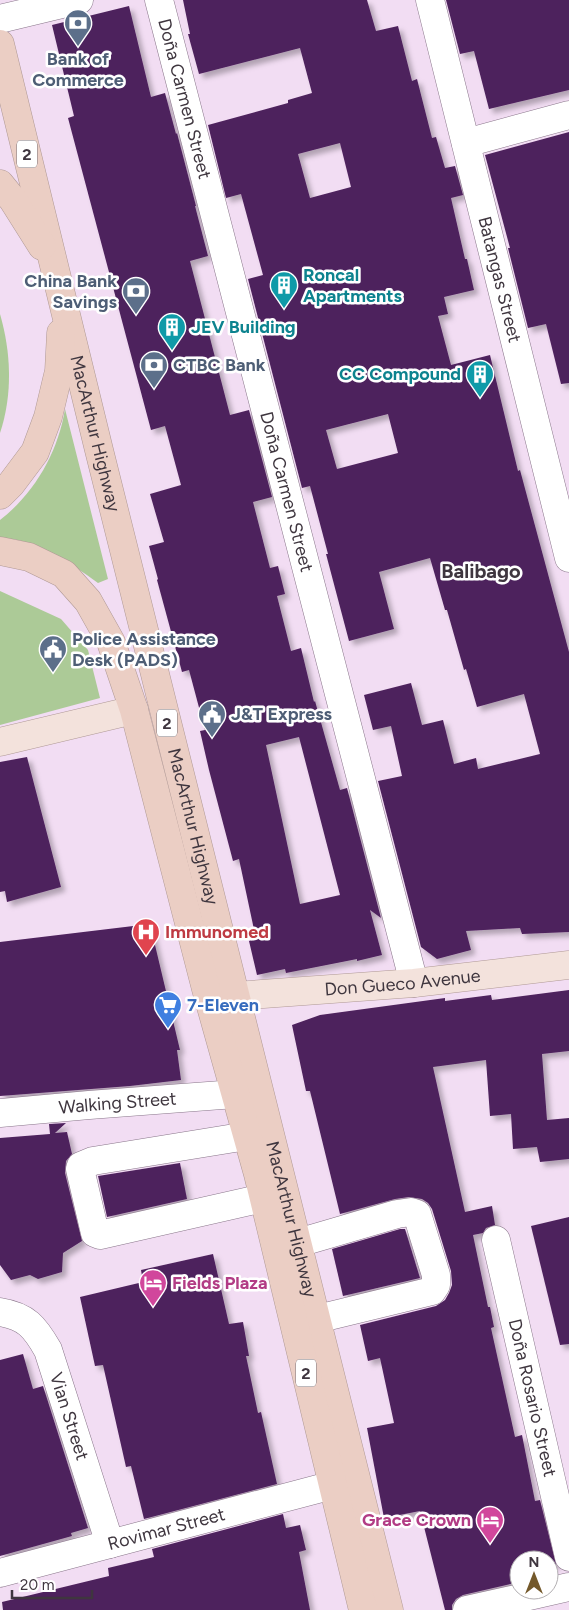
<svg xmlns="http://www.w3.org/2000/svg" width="569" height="1610" font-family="Figtree,sans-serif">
  <defs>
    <filter id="shadow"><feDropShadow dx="4.5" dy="4.5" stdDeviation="2.5" flood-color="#0004"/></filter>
  </defs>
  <rect width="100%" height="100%" fill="#f2ddf3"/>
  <g fill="#acca97">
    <path d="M0 314C11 352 13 394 0 433Z"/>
    <path d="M65 409 108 579 98 583C69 562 37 539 0 538V520C35 493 58 452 65 409Z"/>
    <path d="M0 591 61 619 88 650 100 698 0 725Z"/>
  </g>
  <g fill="#4e215d" fill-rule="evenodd" filter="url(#shadow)">
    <path d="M183 0H367L376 31 398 26 412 81 417 79 432 138 436 137 445 168 455 166 463 195 451 198 465 259H467L474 290 444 297 448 314 438 316 451 365 490 355 518 471 520 470 569 652V932L522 934 520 928 466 931 471 950 437 959 421 947 378 781 402 776 391 726 373 730 364 695 411 683 422 725 443 720 454 764 476 758 478 769 540 754 524 694 477 707 466 669 464 670 447 610H445L430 558 379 572 394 629 349 641 326 554H328L310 486 302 488 248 279 263 275 241 194 226 198 208 125 288 103V100L312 93 300 48 199 74 188 34H190ZM340 143 351 187 310 198 298 154ZM388 414 398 453 337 469 326 430Z"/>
    <path d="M446 0H569V90L489 109 474 51 460 54Z"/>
    <path d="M129 6 151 97 165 93 176 134 177 133 196 206H195L208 256 190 261 230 415 249 410 272 497 253 502 270 568 278 566 285 594 277 596 291 651 301 648 314 702 315 701 340 790 347 788 381 918 370 910 382 955 357 961V959L286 973 285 969 257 975 249 941 256 939 239 859 233 861 209 770 200 731 205 730 189 670 182 672 157 580 158 579 149 546 164 542 150 494 181 485 165 426 151 430 68 118 74 116 52 25ZM299 737 340 895 300 904 266 745Z"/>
    <path d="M569 132V383L561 384 546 324 528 328 508 248H510L485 155Z"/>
    <path d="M27 757 61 887 7 902 5 891 0 892V762Z"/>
    <path d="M150 924 180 1050H177L181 1080 130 1086 0 1096V942Z"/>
    <path d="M569 990V1051L542 1054 547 1120 569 1118V1159L540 1162 537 1147 513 1149 511 1114 490 1116 486 1060 433 1067 465 1212 492 1206 495 1225 486 1228 483 1233 473 1235 488 1307H490L494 1327 491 1328 515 1437 522 1435 535 1501 540 1500 556 1564 549 1566V1560H519V1582L463 1595 456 1599 452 1605V1610H445L420 1511 384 1518 367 1428 394 1423 380 1358 368 1361 360 1325 436 1306 445 1300 449 1293 452 1285 451 1271 432 1209 428 1203 422 1199 409 1197 395 1199 340 1214 310 1091H306L292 1025 320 1015 445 998V1001L491 995 492 1000Z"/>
    <path d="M66 1123 55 1133 67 1132 72 1154 66 1161 65 1173 82 1241 63 1253 62 1272 38 1279 30 1275 11 1280 0 1265V1138L50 1134 49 1124Z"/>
    <path d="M180 1163 187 1199 107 1217 98 1176Z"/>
    <path d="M569 1217V1344L560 1345 531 1226Z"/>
    <path d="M400 1229H405L420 1278 343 1296 332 1249Z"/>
    <path d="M213 1254 229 1324 243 1322 249 1356H246L258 1413 261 1412 277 1484 144 1519 131 1466 126 1467 103 1365 95 1366 80 1297 143 1282 141 1270Z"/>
    <path d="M23 1354 33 1389 43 1386 88 1528 71 1533 72 1536 0 1556V1360Z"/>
    <path d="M283 1514 286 1528 300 1525 306 1550 299 1552 310 1610H3L2 1602 109 1576 108 1568 154 1557 152 1549Z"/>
  </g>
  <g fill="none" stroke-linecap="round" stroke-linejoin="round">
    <g stroke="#89768a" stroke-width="29">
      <g id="minor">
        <path id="s1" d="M159 0 414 983"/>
        <path id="s2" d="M430 0 569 558"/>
        <path d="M0 19 79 0"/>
        <path d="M466 143 569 115"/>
        <path id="s3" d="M0 1113 89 1105 235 1094"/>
        <path d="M247 1136 93 1161 81 1166 80 1169 95 1233 100 1235 263 1198"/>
        <path id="s4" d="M496 1240 569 1557"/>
        <path d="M298 1243 397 1214 411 1212 417 1214 436 1275V1285L432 1291 317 1319"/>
        <path id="s5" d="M0 1312C26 1316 35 1327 48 1350L110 1544"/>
        <path id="s6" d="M0 1573 333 1485"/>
        <path d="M467 1610 569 1587"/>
      </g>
    </g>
    <g stroke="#af9995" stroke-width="29">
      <g id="major">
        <path d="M0 742 134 710"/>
        <path id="s7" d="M235 996 414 983 569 965"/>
      </g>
    </g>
    <g stroke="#af9995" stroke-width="29">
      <g id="highway">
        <path id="s8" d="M0 44 99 450 389 1610"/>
        <path d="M0 184 13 200 42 246"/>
        <path d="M0 495 11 484 35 452 48 417 59 371 61 333"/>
        <path d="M0 551 29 557 64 574 88 601 111 642 134 710 206 989 258 1174 363 1610"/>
      </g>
    </g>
    <use href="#minor" stroke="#fff" stroke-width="28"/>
    <use href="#major" stroke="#f3e2dc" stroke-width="28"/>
    <use href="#highway" stroke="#ebcec4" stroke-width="28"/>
  </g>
  <defs>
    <g id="bank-pin" transform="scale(1.4375)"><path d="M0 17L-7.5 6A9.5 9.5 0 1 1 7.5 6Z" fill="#5c6f8a" stroke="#fff"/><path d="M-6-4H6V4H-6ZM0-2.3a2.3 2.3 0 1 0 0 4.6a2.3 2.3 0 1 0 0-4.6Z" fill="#fff"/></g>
    <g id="building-pin" transform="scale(1.4375)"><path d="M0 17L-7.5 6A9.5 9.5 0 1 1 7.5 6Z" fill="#0f9aa8" stroke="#fff"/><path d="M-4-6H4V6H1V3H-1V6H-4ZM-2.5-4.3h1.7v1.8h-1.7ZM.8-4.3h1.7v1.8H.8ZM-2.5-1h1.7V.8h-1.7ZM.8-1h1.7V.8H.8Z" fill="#fff"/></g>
    <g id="civic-pin" transform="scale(1.4375)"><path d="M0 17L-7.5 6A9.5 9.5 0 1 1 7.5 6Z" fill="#5c6f8a" stroke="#fff"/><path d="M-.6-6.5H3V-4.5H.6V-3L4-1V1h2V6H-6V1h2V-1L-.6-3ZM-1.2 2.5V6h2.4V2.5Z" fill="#fff"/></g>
    <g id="hospital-pin" transform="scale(1.4375)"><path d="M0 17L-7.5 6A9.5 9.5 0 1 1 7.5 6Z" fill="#e0444e" stroke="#fff"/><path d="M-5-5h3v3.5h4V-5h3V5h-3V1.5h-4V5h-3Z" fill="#fff"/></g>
    <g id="supermarket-pin" transform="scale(1.4375)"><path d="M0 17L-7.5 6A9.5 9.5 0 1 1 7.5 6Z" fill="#3f7fe0" stroke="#fff"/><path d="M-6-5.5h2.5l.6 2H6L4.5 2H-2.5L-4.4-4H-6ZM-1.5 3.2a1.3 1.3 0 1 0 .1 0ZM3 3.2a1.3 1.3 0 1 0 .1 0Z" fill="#fff"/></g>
    <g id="hotel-pin" transform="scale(1.4375)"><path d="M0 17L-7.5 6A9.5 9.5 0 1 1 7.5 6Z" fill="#d1479c" stroke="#fff"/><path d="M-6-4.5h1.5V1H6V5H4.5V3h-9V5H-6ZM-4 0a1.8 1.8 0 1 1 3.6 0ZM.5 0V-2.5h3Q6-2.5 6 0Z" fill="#fff"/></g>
  </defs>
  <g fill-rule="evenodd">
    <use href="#bank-pin" x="78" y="23"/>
    <use href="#building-pin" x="284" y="285"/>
    <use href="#bank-pin" x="136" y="291"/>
    <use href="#building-pin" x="172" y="327"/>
    <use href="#bank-pin" x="154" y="365"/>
    <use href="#building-pin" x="480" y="374"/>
    <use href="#civic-pin" x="53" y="649"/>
    <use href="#civic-pin" x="212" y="714"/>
    <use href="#hospital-pin" x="146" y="932"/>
    <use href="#supermarket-pin" x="168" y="1005"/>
    <use href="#hotel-pin" x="153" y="1283"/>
    <use href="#hotel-pin" x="490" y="1520"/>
  </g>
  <g text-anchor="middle" stroke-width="5" stroke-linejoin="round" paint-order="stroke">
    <g fill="#fff" stroke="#797279" stroke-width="1">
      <rect x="17" y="140.5" width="20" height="27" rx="4"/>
      <rect x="157" y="709.5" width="20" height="27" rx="4"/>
      <rect x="296" y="1359.5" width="20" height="27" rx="4"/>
    </g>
    <g font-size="16" font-weight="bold" fill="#3f363f">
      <text x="27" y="160">2</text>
      <text x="167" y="729">2</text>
      <text x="306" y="1379">2</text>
    </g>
    <g font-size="18" font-weight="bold" fill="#4e5e75" stroke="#fff" text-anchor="start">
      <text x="78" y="65" text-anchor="middle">Bank of<tspan x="78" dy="21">Commerce</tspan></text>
      <text x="117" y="287" text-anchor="end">China Bank<tspan x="117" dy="21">Savings</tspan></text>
      <text x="173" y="371">CTBC Bank</text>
      <text x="72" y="645">Police Assistance<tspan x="72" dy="21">Desk (PADS)</tspan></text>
      <text x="231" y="720">J&amp;T Express</text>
    </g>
    <g font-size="18" fill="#3f363f" stroke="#fff">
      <text dy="6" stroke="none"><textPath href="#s1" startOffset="102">Doña Carmen Street</textPath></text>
      <text dy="6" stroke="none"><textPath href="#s2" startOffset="288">Batangas Street</textPath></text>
      <text dy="6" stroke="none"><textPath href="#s8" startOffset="401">MacArthur Highway</textPath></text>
      <text dy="6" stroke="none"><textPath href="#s1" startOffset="508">Doña Carmen Street</textPath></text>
      <text dy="6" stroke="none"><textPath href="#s8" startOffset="806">MacArthur Highway</textPath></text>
      <text dy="6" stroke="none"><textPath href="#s7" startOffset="168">Don Gueco Avenue</textPath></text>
      <text dy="6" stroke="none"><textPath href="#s3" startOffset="118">Walking Street</textPath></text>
      <text dy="6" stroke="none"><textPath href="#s8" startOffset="1211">MacArthur Highway</textPath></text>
      <text dy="6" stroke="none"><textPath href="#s4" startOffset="162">Doña Rosario Street</textPath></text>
      <text dy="6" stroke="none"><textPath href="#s5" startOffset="134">Vian Street</textPath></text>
      <text dy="6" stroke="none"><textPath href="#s6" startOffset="172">Rovimar Street</textPath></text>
    </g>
    <g font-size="18" font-weight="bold" fill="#0d838f" stroke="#fff" text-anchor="start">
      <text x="303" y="281">Roncal<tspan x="303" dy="21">Apartments</tspan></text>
      <text x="191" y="333">JEV Building</text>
      <text x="461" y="380" text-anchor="end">CC Compound</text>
    </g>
    <g font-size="18" font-weight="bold" fill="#be3a42" stroke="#fff" text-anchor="start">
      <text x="165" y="938">Immunomed</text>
    </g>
    <g font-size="18" font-weight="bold" fill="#366cbe" stroke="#fff" text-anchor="start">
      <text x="187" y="1011">7-Eleven</text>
    </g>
    <g font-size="18" font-weight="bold" fill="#b23c85" stroke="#fff" text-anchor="start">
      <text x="172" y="1289">Fields Plaza</text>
      <text x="471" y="1526" text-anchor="end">Grace Crown</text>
    </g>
    <g font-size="20" font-weight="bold" fill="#3f363f" stroke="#fff">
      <text x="481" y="578">Balibago</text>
    </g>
  </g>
  <g transform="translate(534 1575)"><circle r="24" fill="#ffffff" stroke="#b2afb2"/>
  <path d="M0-4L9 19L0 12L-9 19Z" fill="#74592b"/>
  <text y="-8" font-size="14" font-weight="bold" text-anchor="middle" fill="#3f363f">N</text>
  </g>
  <path d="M12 1590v8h80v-8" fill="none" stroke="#3f363f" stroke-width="2.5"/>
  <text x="20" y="1590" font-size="15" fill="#3f363f" stroke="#ffffff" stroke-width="4" paint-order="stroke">20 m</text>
</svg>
